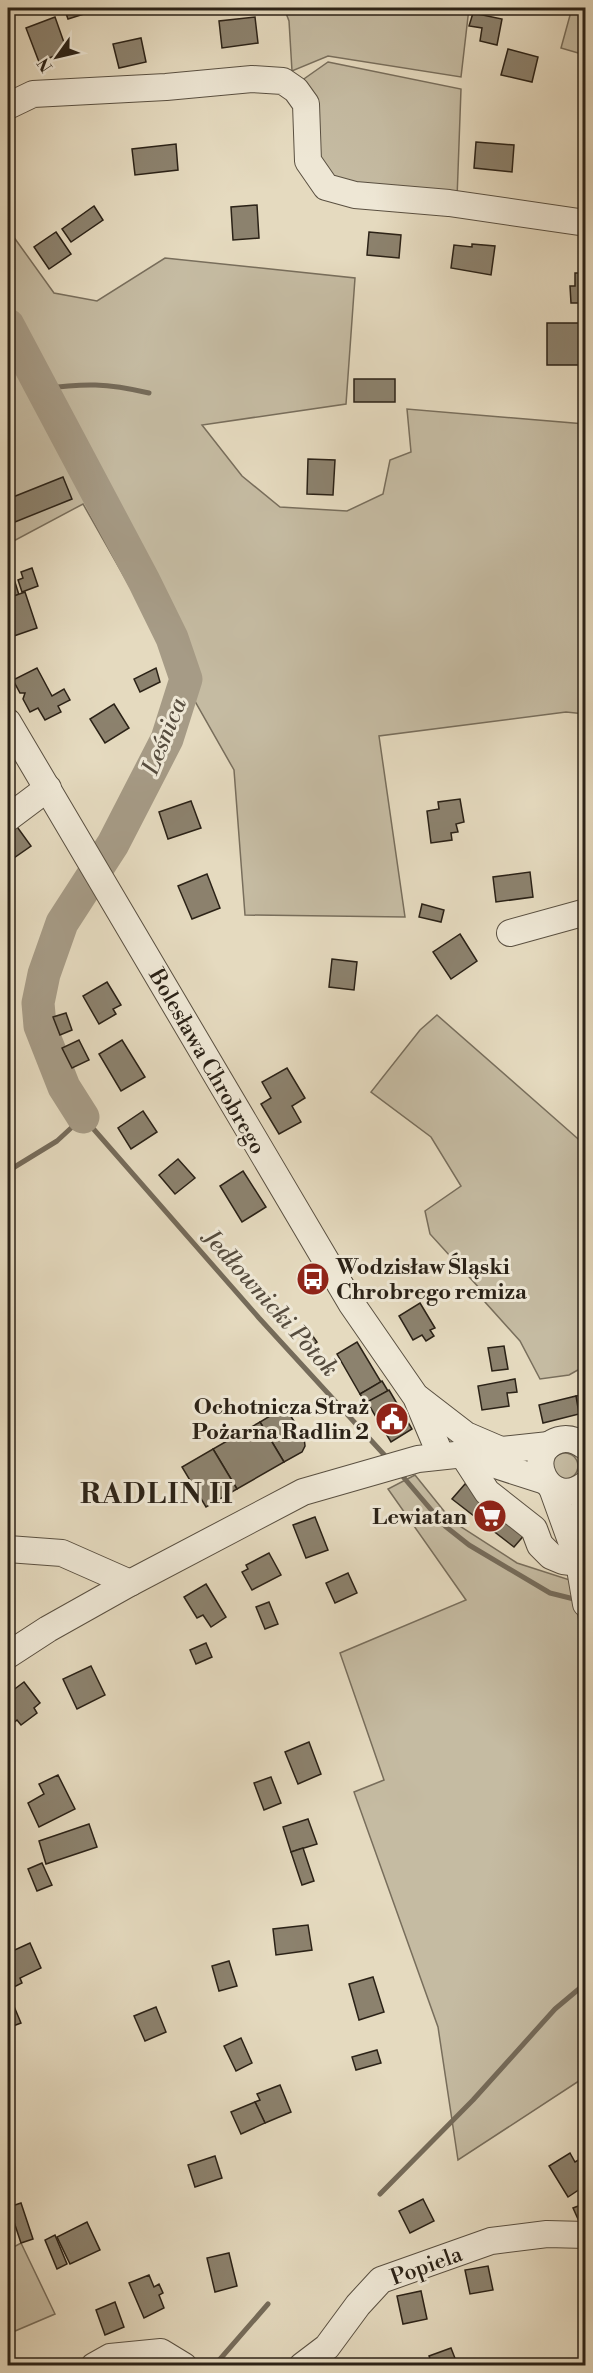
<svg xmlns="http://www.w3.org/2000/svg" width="593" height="2373" font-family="'Libre Bodoni',serif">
  <rect width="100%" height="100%" fill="#e5dabf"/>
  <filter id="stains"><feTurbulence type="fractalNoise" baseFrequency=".00333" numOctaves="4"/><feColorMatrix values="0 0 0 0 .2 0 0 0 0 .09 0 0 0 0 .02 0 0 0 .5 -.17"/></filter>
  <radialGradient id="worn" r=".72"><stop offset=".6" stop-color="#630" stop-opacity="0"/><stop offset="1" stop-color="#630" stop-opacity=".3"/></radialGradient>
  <g fill="#c5bba2" stroke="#786e5c" stroke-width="1.5">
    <path d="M284 8H469L461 77 328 56 292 71 289 21Z"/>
    <path d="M572 8H585V55L561 48Z"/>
    <path d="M328 62 461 89 457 199 340 185 321 168 301 81Z"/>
    <path d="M8 229 54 293 97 301 165 258 355 278 346 404 202 425 242 476 280 507 347 511 383 494 390 460 411 452 407 409 585 424V714L566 712 379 736 405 917 245 915 234 770 83 504 8 544Z"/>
    <path d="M437 1015 585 1145V1366L569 1375 540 1379 520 1341 485 1302 481 1290 430 1234 425 1211 461 1186 431 1137 371 1092 420 1030Z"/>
    <circle cx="565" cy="1466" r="13"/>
    <path d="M415 1475 452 1521 517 1563 573 1581 586 1669 585 2077 458 2160 438 2027 354 1792 384 1780 340 1653 466 1600 388 1489Z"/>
    <path d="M21 2243 55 2314 8 2334V2250Z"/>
  </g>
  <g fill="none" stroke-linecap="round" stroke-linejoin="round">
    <g stroke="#756b5a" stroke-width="5">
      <path d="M41 389C85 383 106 383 149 393"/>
      <path d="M8 1171 57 1141 83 1117 259 1318 389 1460"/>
      <path d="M399 1472 445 1526 469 1545 550 1593 578 1600"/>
      <path d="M380 2194 473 2100 555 2009 586 1983"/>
      <path d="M214 2366 268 2304"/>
    </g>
    <path stroke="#a69b86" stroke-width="33" d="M8 325 144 581 172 638 186 679 167 739 113 844 62 923 44 974 38 1003 40 1026 64 1087 83 1117"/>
  </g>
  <g fill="#8c826e" stroke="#2b2217" stroke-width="1.5">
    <path d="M64 8H85L87 13 68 19Z"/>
    <path d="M473 13 502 19 497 45 480 41 482 28 469 26Z"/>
    <path d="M55 17 67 51 39 62 26 28Z"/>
    <path d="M255 17 258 43 222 48 219 21Z"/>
    <path d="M141 38 146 62 119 68 113 44Z"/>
    <path d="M508 49 538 57 532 82 501 75Z"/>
    <path d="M476 142 514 145 512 172 474 168Z"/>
    <path d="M176 144 178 170 135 175 132 149Z"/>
    <path d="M257 205 259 238 233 240 231 207Z"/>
    <path d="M94 206 103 220 71 242 62 229Z"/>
    <path d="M56 232 71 254 49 269 34 247Z"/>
    <path d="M369 232 401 235 399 258 367 255Z"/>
    <path d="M472 244 495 246 491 275 451 268 454 245 472 247Z"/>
    <path d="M584 263H586V303H571L570 286H575V273H585Z"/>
    <path d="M547 323H586L582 365H547Z"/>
    <rect x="354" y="379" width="41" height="23"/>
    <path d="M308 459 335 460 333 495 307 494Z"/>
    <path d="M63 477 72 499 15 522 8 499Z"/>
    <path d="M32 568 38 586 22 592 18 580 23 578 21 572Z"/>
    <path d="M14 579 19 595 8 598V581Z"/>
    <path d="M25 592 37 628 11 637 8 625V598Z"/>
    <path d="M37 668 52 696 64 689 70 700 58 706 61 712 45 720 38 708 30 712 23 699 25 693H20L13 680Z"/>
    <path d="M156 668 160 682 140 692 134 679Z"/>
    <path d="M114 704 129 728 105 743 90 719Z"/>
    <path d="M460 799 464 822 456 824 458 832 451 833 452 840 431 843 427 811 439 809 438 802Z"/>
    <path d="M191 801 201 828 168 839 159 812Z"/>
    <path d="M15 824 31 846 11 860 8 855V829Z"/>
    <path d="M530 872 533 897 496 902 493 877Z"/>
    <path d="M207 874 220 908 192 919 178 886Z"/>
    <path d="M422 904 444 910 441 922 419 917Z"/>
    <path d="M460 934 477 961 451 979 433 952Z"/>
    <path d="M332 959 357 962 354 990 329 987Z"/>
    <path d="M107 982 121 1005 113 1009 116 1014 99 1024 83 996Z"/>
    <path d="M66 1013 72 1030 60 1035 53 1017Z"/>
    <path d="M79 1040 89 1060 72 1068 62 1048Z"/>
    <path d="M122 1040 145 1077 121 1091 99 1054Z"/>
    <path d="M287 1068 305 1098 292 1106 301 1122 279 1134 261 1104 271 1098 262 1082Z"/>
    <path d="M143 1111 157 1132 131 1149 118 1128Z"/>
    <path d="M178 1159 195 1178 175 1194 159 1175Z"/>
    <path d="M243 1171 266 1207 242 1222 220 1186Z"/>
    <path d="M420 1303 435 1328 430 1330 434 1336 426 1341 422 1335 413 1340 399 1316Z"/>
    <path d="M312 1335 317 1342 306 1350 302 1343Z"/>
    <path d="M357 1342 381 1382 360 1394 337 1354Z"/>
    <path d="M504 1346 508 1369 492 1371 488 1348Z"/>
    <path d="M515 1379 517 1392 507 1393 509 1406 482 1410 478 1386Z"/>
    <path d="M382 1381 388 1391 366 1403 360 1394Z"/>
    <path d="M389 1390 412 1429 391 1442 367 1402Z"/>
    <path d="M586 1394V1413L579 1414 576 1396Z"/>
    <path d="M576 1396 579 1414 543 1423 539 1405Z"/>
    <path d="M285 1407 304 1437 305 1446 302 1452 284 1462 260 1422Z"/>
    <path d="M260 1422 284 1462 237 1489 213 1449Z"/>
    <path d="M213 1449 237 1489 206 1507 182 1467Z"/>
    <path d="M465 1484 526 1533 514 1547 452 1499Z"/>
    <path d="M315 1517 328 1550 306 1558 293 1525Z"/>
    <path d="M269 1553 281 1575 252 1590 242 1572 248 1569 246 1565Z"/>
    <path d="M348 1573 357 1593 335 1603 326 1583Z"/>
    <path d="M206 1584 226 1617 211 1627 203 1615 197 1618 184 1597Z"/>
    <path d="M269 1602 278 1624 265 1629 256 1607Z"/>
    <path d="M206 1643 212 1657 196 1664 190 1650Z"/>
    <path d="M91 1666 105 1695 77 1709 63 1679Z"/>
    <path d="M24 1682 40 1703 34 1708 37 1713 21 1725 17 1720 11 1725 8 1720V1694Z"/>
    <path d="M309 1742 321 1774 298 1784 285 1752Z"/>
    <path d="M58 1775 75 1809 39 1827 28 1803 44 1794 39 1784Z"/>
    <path d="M271 1777 281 1803 264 1810 254 1783Z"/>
    <path d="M308 1819 317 1844 291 1852 283 1827Z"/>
    <path d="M89 1824 97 1847 46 1864 39 1841Z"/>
    <path d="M303 1848 314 1881 302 1885 291 1852Z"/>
    <path d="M42 1863 52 1885 37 1891 28 1869Z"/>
    <path d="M308 1925 312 1950 276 1955 273 1929Z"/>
    <path d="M30 1943 41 1968 20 1978 22 1983 8 1990V1953Z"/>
    <path d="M229 1961 237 1986 219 1991 212 1966Z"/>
    <path d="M373 1977 384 2012 359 2020 349 1984Z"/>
    <path d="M13 2004 21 2023 8 2028V2007Z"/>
    <path d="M156 2007 166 2032 145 2041 134 2016Z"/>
    <path d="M241 2038 252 2063 236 2071 224 2046Z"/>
    <path d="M377 2050 381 2063 356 2070 352 2057Z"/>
    <path d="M280 2085 291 2112 265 2123 255 2102 260 2100 257 2094Z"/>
    <path d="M255 2102 265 2123 241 2134 231 2112Z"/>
    <path d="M570 2153 575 2162 582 2158 586 2164V2169L582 2172 586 2185 568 2197 549 2166Z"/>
    <path d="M215 2156 222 2178 195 2187 188 2165Z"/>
    <path d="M423 2199 434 2221 410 2233 399 2211Z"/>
    <path d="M21 2203 33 2239 21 2243 9 2207Z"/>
    <path d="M586 2203V2229L583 2230 573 2208Z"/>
    <path d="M87 2222 100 2250 70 2264 57 2237Z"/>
    <path d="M55 2235 67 2264 57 2269 45 2240Z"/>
    <path d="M229 2253 237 2286 215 2292 207 2258Z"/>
    <path d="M488 2266 493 2290 470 2294 465 2270Z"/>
    <path d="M149 2275 154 2287 159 2284 163 2293 159 2295 164 2308 144 2318 129 2283Z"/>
    <path d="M421 2291 427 2319 403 2324 397 2296Z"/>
    <path d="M115 2302 124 2327 105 2335 96 2310Z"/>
    <path d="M451 2348 458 2366H433L429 2356Z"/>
  </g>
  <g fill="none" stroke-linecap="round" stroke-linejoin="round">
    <g stroke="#5a5041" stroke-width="28">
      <g id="minor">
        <path d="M8 106 33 94 166 87 252 79 283 81 296 90 306 104 308 161 326 187 355 195 449 203 586 223"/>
        <path d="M8 722 351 1303 416 1397 441 1456"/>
        <path d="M8 818 48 788"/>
        <path d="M510 933 586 912"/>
        <path d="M418 1398 466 1435 501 1450"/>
        <path d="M586 1447C578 1441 569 1437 559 1440 520 1452 549 1513 586 1484"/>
        <path d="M463 1455 487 1492 534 1529 540 1545 551 1556 563 1561 579 1563"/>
        <path d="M474 1458 545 1481"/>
        <path d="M552 1488 575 1552"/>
        <path d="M586 1489 579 1563 586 1604"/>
        <path d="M8 1549 62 1553 130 1583"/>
        <path d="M8 1655 48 1629 130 1583 303 1492 418 1459 549 1445"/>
        <path d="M94 2366 110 2357 161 2352 184 2366"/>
        <path d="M302 2366 327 2347 358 2305 381 2280 491 2241 547 2234 586 2235"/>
      </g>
    </g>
    <use href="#minor" stroke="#eee7d5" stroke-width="26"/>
  </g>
  <defs>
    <g id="bus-disc" transform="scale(1.725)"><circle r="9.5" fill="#8f2418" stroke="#eee7d5"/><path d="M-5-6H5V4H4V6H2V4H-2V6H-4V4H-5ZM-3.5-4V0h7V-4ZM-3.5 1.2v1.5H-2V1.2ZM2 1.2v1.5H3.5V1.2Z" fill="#fff"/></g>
    <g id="civic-disc" transform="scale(1.725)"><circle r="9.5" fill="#8f2418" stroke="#eee7d5"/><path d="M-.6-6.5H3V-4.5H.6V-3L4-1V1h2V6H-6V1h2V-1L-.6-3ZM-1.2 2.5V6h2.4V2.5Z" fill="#fff"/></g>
    <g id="supermarket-disc" transform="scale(1.725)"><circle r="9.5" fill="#8f2418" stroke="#eee7d5"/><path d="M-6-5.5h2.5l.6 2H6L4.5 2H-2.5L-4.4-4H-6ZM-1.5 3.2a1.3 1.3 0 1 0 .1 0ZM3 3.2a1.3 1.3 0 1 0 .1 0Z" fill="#fff"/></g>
  </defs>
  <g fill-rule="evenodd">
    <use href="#bus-disc" x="313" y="1279"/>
    <use href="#civic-disc" x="392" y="1419"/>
    <use href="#supermarket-disc" x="490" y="1516"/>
  </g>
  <g text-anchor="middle" stroke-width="6" stroke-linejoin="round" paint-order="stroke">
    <g font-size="22" fill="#2b2217" stroke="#eee7d5">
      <text transform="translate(208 1061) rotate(60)" y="8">Bolesława Chrobrego</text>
      <text transform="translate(426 2265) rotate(-20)" y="8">Popiela</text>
    </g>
    <g font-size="22" font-weight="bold" fill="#2b2217" stroke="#eee7d5" text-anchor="end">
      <text x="336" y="1274" text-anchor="start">Wodzisław Śląski<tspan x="336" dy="25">Chrobrego remiza</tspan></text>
      <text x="369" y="1414">Ochotnicza Straż<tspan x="369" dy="25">Pożarna Radlin 2</tspan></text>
      <text x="467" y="1524">Lewiatan</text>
    </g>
    <g font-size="24" font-style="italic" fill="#564c3e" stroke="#eee7d5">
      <text transform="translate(164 736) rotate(-68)" y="8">Leśnica</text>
      <text transform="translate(271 1303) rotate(48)" y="8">Jedłownicki Potok</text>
    </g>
    <g font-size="28" font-weight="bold" letter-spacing="1.5" fill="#2b2217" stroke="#eee7d5">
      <text x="157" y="1503">RADLIN II</text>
    </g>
  </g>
  <rect width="593" height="2373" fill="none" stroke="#e5dabf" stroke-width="30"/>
  <rect x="9" y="9" width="575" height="2355" fill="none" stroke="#2b2217" stroke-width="3"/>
  <rect x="15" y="15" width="563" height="2343" fill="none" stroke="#2b2217" stroke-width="1.5"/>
  <g transform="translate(57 57) rotate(236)" stroke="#eee7d5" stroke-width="4.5" paint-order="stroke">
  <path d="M0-4.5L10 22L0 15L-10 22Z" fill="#2b2217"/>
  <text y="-9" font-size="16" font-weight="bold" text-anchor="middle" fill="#2b2217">N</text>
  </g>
  <rect width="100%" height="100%" filter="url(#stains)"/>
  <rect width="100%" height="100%" fill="url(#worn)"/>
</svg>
